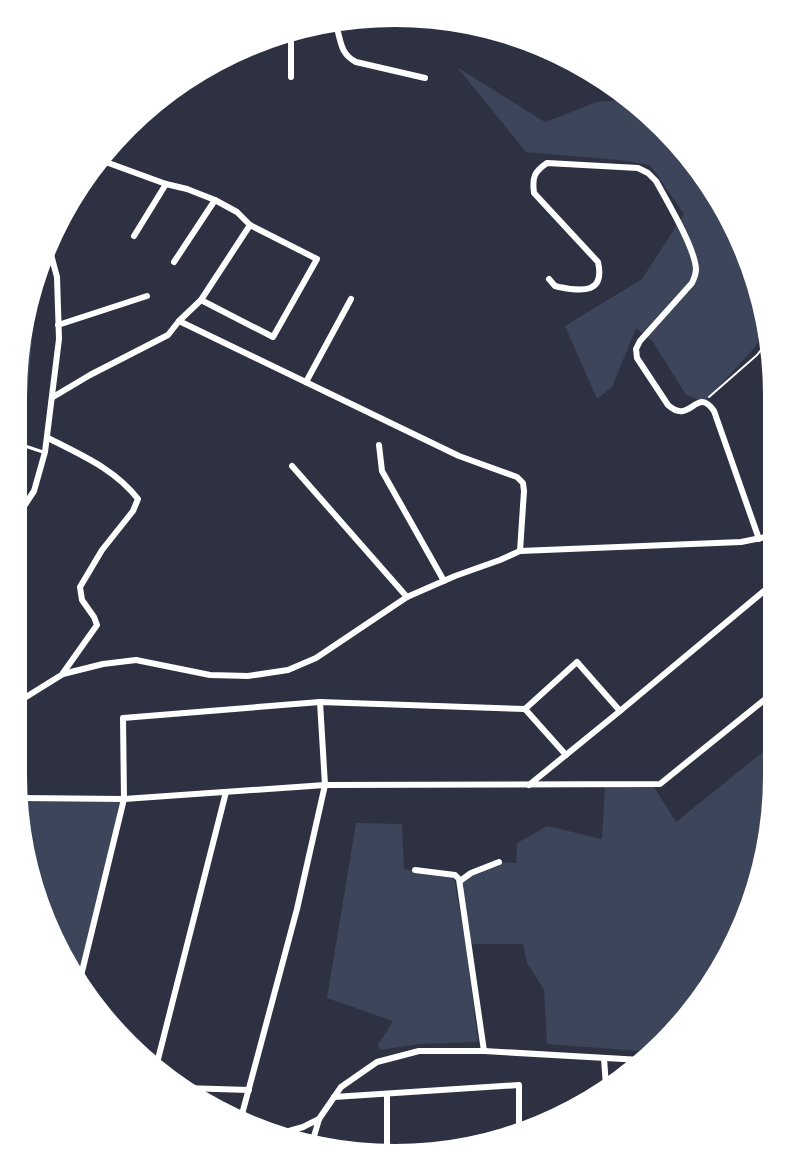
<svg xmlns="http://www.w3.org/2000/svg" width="790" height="1171" font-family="Raleway,sans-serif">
  <rect width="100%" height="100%" fill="#2d3142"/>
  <g fill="#3c4559">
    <path d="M457 67 545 122 597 102 621 100 662 127 745 250 762 336 755 347 705 402 686 395 653 342 636 328 612 387 597 399 565 326 642 279 684 214 650 165 619 160 526 152Z"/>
    <path d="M27 312 32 343 27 399 22 420 24 322Z"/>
    <path d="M768 748 766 850 734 944 663 1043 652 1052 547 1044 544 990 527 963 523 944H469L460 881 499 862 516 863 517 843 547 826 602 839 605 785 652 784 676 822Z"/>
    <path d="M20 798 124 799 83 971 72 969 36 897Z"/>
    <path d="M356 823 402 824 404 869 454 878 467 954 478 1042 420 1044 380 1050 378 1045 393 1021 327 998Z"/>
  </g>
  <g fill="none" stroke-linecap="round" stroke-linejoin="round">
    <path stroke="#fff" stroke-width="2" d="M709 397 757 355 764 346"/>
    <path stroke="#fff" stroke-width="3" d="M22 445 43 452"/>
    <g stroke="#fff" stroke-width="6">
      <path d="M337 28C341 43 341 54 356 62L425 78"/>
      <path d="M291 37V77"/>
      <path d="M537 48V45"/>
      <path d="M103 161 166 184 187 189 215 200 237 212 250 225 317 259 273 337 201 300"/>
      <path d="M134 236 166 184"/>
      <path d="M174 262 215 200"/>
      <path d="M549 279 555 286 559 287C583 292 605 293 598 262L534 193C532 177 534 172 547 163L638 168 648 173 656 181C667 201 695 248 696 269 696 275 694 278 692 283L640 341 636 349 637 358 668 405C691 426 696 385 714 411L759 539"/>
      <path d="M179 321 459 456 517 477 523 483 524 491 520 551"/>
      <path d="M58 325 147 296"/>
      <path d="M306 382 351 299"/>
      <path d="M53 397 90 375 168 335 179 321 201 300 250 225"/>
      <path d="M48 438C81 455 115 469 138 499L133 511 102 550 80 587 82 600 94 617 97 625 63 673"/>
      <path d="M379 445 382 471 444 581"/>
      <path d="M292 466 407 597"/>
      <path d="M21 511 34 491 45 452 59 339 57 277 49 247"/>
      <path d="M18 702 63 674 103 664 136 660 210 675 248 676 288 670 316 658 407 597 455 576 500 560 520 551 741 542 771 536"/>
      <path d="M525 709 566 755"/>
      <path d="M529 785 620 711 770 586"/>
      <path d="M20 798 124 799 325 785 660 784 769 696"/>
      <path d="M415 870 455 875 459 879 484 1051"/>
      <path d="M460 881 471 873 499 862"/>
      <path d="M79 984 124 799 123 718 320 702 525 709 577 662 620 711"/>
      <path d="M604 1058 606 1087"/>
      <path d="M156 1067 226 792"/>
      <path d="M184 1088 249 1090"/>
      <path d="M387 1094V1153"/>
      <path d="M334 1097 519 1085V1128"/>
      <path d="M247 1124 241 1118 297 909 325 785 320 702"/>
      <path d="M282 1133 303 1127 319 1119"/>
      <path d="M313 1140 319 1119 341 1087 377 1062 419 1051H484L641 1060"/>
    </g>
  </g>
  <path d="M0 0H790V1171H0ZM395 27H395A368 368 0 0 1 763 395V776A368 368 0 0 1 395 1144H395A368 368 0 0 1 27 776V395A368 368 0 0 1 395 27Z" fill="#fff" fill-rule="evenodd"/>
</svg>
